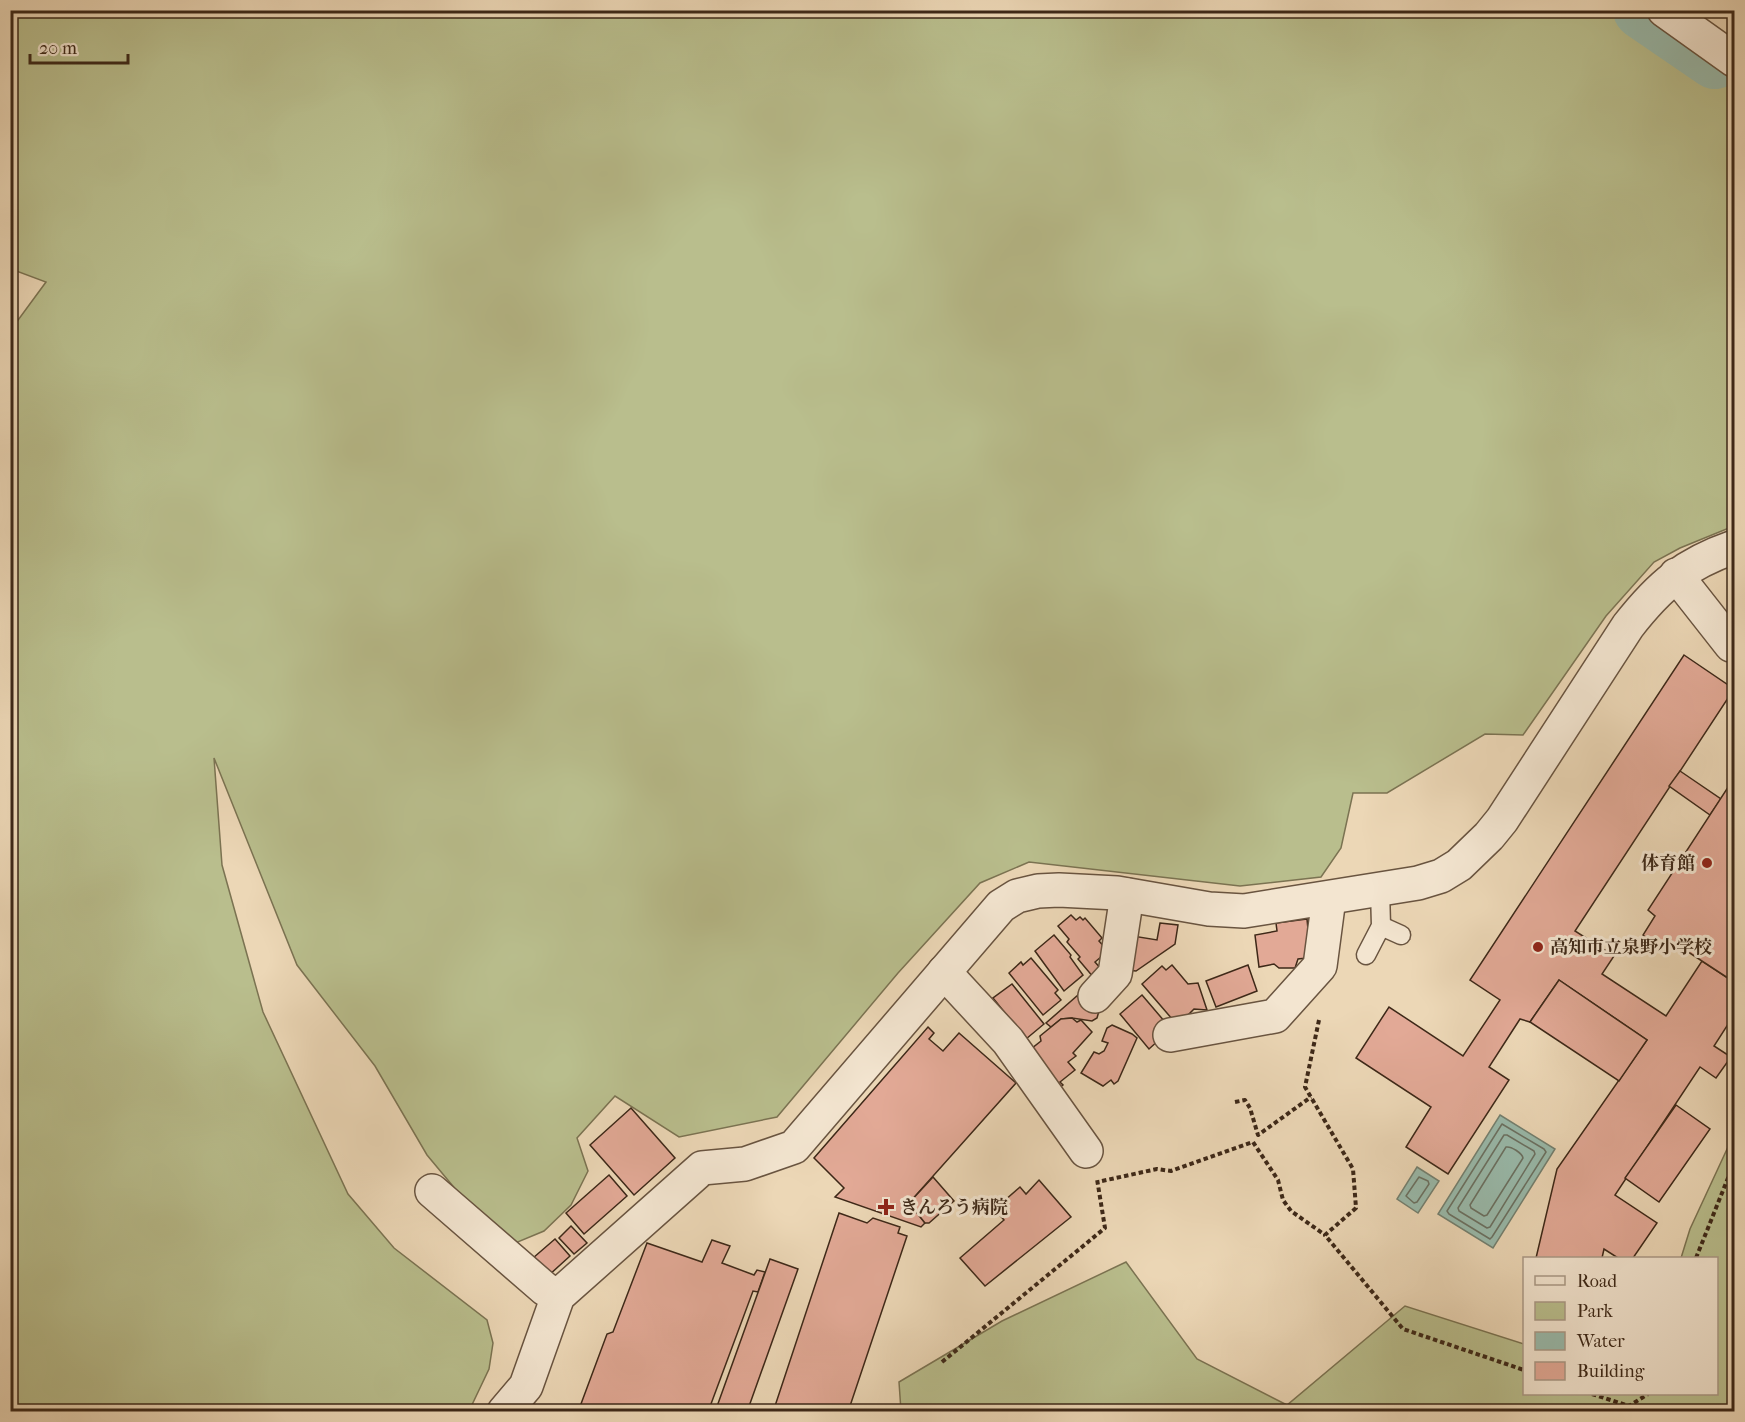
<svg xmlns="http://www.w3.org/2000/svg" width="1745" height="1422" font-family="'IM FELL French Canon','Noto Serif JP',serif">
  <rect width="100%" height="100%" fill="#ecd7b6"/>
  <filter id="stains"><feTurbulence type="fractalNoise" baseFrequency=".00333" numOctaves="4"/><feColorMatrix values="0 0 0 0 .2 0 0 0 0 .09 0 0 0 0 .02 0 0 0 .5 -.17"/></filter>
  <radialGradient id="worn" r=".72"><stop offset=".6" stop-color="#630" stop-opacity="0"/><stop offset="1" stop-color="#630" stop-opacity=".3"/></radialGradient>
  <g fill="#b9be8d" stroke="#7b7352" stroke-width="1.5">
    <path d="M10 11H1619L1734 88V526L1680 548 1654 562 1606 616 1523 735 1485 734 1387 793H1353L1341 848 1321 877 1240 886 1029 862 980 883 898 973 777 1117 679 1137 615 1096 577 1138 588 1171 571 1205 544 1231 508 1246 467 1203 427 1155 375 1066 297 965 214 758 222 865 263 1012 348 1194 394 1248 487 1320 493 1343 489 1369 469 1411H11L10 331 46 282 11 269Z"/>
    <path d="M1734 1134V1411H901L899 1382 1002 1321 1126 1262 1197 1359 1287 1405 1405 1306 1524 1344V1394H1716V1258H1681L1690 1229Z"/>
  </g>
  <g fill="#99baab" stroke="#748070" stroke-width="1.5">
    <path d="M1500 1115 1555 1149 1493 1248 1438 1214Z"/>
    <path d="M1417 1167 1439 1181 1418 1213 1397 1199Z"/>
  </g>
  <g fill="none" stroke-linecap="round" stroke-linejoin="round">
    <g stroke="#6b7162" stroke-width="1.5">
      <path d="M1502 1124 1544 1149 1546 1152 1492 1237 1490 1239 1449 1214 1447 1211Z"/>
      <path d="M1504 1135H1507L1534 1151 1535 1154 1490 1227 1487 1228 1459 1211 1458 1208Z"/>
      <path d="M1506 1147C1511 1146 1522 1153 1523 1158L1487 1215 1484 1216 1471 1208 1470 1205Z"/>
      <path d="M1419 1177 1428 1181 1429 1184 1417 1202 1414 1203 1406 1196Z"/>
    </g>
    <path stroke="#99baab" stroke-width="58" d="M1642 10 1715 60"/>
  </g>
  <g fill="#e2a996" stroke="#3d2818" stroke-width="1.5">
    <path d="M1684 655 1734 689 1575 931 1614 956 1602 974 1666 1016 1702 961 1734 982V1015L1714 1046 1731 1057 1716 1078 1700 1067 1615 1195 1657 1223 1633 1258H1618L1604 1249 1602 1258H1536L1557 1169 1647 1040 1559 980 1530 1022 1520 1019 1489 1067 1509 1080 1448 1174 1406 1147 1431 1107 1356 1058 1389 1007 1463 1056 1500 1000 1470 980Z"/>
    <path d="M1680 771 1721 799 1710 815 1669 786Z"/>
    <path d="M1734 778V982L1670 940 1662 950 1643 935 1655 916 1648 910Z"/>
    <path d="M1071 915 1076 920 1080 917 1083 920 1085 918 1102 938 1099 941 1108 951 1095 962 1102 970 1094 978 1078 959 1080 957 1067 942 1069 939 1058 926Z"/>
    <path d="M1307 919 1310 950 1307 958 1298 959 1295 968H1279L1274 964 1259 967 1255 935 1277 931 1276 923Z"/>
    <path d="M1160 923 1178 925 1175 944 1136 971 1127 970 1133 936 1157 940Z"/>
    <path d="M1054 935 1071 955 1070 957 1083 975 1064 991 1035 951Z"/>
    <path d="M1031 958 1058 990 1055 993 1061 1000 1043 1015 1009 973 1021 962 1023 965Z"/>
    <path d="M1172 965 1188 984 1198 983 1207 1010 1194 1009 1187 1016 1173 1020 1142 984 1162 966 1166 970Z"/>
    <path d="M1248 965 1257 991 1216 1007 1206 981Z"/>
    <path d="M1559 980 1647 1040 1619 1081 1530 1022Z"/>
    <path d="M1012 984 1044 1024 1026 1039 993 998Z"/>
    <path d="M1078 995 1088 1004H1101L1097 1018 1092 1021 1072 1018 1061 1019 1051 1027 1046 1023Z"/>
    <path d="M1142 995 1171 1029 1149 1049 1120 1014Z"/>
    <path d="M1072 1018 1077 1022 1081 1020 1092 1032 1073 1053 1076 1056 1068 1062 1075 1070 1060 1082 1063 1085 1058 1089 1031 1049 1041 1041 1040 1036 1061 1019Z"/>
    <path d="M1112 1025 1132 1034 1137 1038 1118 1081 1114 1084 1111 1080 1103 1086 1081 1073 1094 1052 1099 1054 1104 1051 1108 1043 1102 1041 1107 1028Z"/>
    <path d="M928 1027 934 1033 929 1039 943 1051 959 1033 1016 1083 909 1203 925 1223 921 1227 835 1197 844 1188 814 1158Z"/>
    <path d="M1676 1105 1710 1129 1659 1202 1625 1178Z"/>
    <path d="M631 1108 675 1158 634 1195 590 1145Z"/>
    <path d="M609 1175 627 1196 584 1234 566 1213Z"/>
    <path d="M933 1177 954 1201 929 1223H925L909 1203Z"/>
    <path d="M1039 1180 1071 1217 985 1286 960 1258 1004 1220 996 1211 1005 1204 1004 1201 1020 1187 1026 1194Z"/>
    <path d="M839 1213 867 1223 873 1218 900 1227 898 1233 907 1236 848 1412H773Z"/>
    <path d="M571 1226 587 1243 574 1254 559 1238Z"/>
    <path d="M555 1239 570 1256 548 1276 533 1258Z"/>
    <path d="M712 1240 730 1246 722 1263 754 1275 757 1270 765 1272 758 1292 753 1291 708 1412H578L607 1334 613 1332 647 1243 702 1262Z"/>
    <path d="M770 1259 798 1269 747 1412H715Z"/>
  </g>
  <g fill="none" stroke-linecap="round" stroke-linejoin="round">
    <g stroke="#695440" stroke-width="21">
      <g id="service">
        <path d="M1381 926 1401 935"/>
        <path d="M1366 955 1381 926 1380 890"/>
      </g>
    </g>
    <g stroke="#695440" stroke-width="36">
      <g id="minor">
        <path d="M1664 10 1734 60"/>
        <path d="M1676 575 1731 645"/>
        <path d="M944 972 1008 1041 1086 1151"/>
        <path d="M1095 996 1115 974 1127 895"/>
        <path d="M1170 1035 1275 1016 1320 966 1329 898"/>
        <path d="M432 1191 545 1289 558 1296"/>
        <path d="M504 1412 526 1386 558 1296 702 1168 745 1164 794 1147 1001 906 1017 896 1038 891 1059 890 1117 893 1209 909 1244 911 1418 883 1441 876 1459 865 1489 836 1502 820 1628 626C1660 585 1685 564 1734 547"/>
      </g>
    </g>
    <g stroke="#3d2818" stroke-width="4" stroke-dasharray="4.5 3" stroke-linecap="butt">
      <path d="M1319 1020 1305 1087 1353 1169 1356 1208 1325 1235 1403 1329 1524 1370"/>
      <path d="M1235 1102 1245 1100 1250 1108 1258 1135 1311 1097"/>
      <path d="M1102 1181 1157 1169 1171 1171 1253 1142 1278 1180 1283 1200 1291 1211 1325 1235"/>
      <path d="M1696 1258 1734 1163"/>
      <path d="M942 1362 1105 1228 1097 1179"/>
      <path d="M1592 1394 1629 1406 1648 1394"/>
    </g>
    <use href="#service" stroke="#f3e5d0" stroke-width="18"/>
    <use href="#minor" stroke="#f3e5d0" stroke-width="33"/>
  </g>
  <g fill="#8f2418" stroke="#f3e5d0" stroke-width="2">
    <circle cx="1707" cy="863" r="6"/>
    <circle cx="1538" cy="947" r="6"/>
    <path d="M883 1198h6v6h6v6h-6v6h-6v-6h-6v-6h6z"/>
  </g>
  <g text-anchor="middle" stroke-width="6" stroke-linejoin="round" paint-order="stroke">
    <g font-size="18" font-weight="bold" fill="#3d2818" stroke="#f3e5d0" text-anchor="start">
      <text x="1695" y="869" text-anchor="end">体育館</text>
      <text x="1550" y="953">高知市立泉野小学校</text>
      <text x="900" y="1213">きんろう病院</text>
    </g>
  </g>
  <rect width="1745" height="1422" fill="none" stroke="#ecd7b6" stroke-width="36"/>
  <rect x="12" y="12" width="1721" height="1398" fill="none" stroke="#3d2818" stroke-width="3"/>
  <rect x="18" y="18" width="1709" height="1386" fill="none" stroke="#3d2818" stroke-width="1.5"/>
  <rect x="1523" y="1257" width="195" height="138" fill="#f3e5d0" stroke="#aa9986" stroke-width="1.5"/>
  <rect x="1535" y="1276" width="30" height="9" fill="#f3e5d0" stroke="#aa9986" stroke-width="1.5"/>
  <text x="1577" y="1287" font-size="18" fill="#3d2818">Road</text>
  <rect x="1535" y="1302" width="30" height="18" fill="#b9be8d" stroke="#aa9986" stroke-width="1.5"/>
  <text x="1577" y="1317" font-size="18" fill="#3d2818">Park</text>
  <rect x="1535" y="1332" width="30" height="18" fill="#99baab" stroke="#aa9986" stroke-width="1.5"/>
  <text x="1577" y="1347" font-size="18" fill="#3d2818">Water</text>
  <rect x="1535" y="1362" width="30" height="18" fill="#e2a996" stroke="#aa9986" stroke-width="1.5"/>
  <text x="1577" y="1377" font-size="18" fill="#3d2818">Building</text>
  <path d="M30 54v9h98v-9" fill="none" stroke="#3d2818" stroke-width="3"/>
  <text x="39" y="54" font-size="18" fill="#3d2818" stroke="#f3e5d0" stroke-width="4.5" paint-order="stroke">20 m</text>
  <rect width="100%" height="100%" filter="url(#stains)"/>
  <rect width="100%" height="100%" fill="url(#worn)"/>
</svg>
